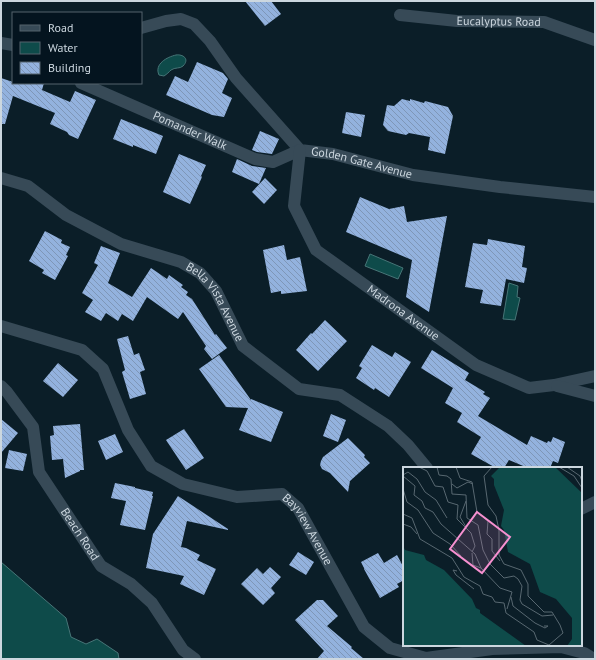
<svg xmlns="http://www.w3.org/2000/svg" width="596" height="660" font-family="'PT Sans',sans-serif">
  <defs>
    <pattern id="building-back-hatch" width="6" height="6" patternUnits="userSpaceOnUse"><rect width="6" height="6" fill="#93b2de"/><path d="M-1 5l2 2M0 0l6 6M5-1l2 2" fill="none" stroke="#7e96b7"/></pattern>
  </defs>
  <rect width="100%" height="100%" fill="#0b1e28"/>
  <g fill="#0e4b4a" stroke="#477577">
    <path d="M176 55C183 54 190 59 183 66 180 69 175 67 171 70 169 72 167 74 164 76L159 75C154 64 167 57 176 55Z"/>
    <path d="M370 254 403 268 398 279 365 266Z"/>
    <path d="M509 283 518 286 517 297 520 298 515 320 503 319Z"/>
    <path d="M1 562 66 618 71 637 86 644 97 639 118 653 119 659H1Z"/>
  </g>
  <g fill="url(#building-back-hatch)">
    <path d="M245 1H271L281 14 265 26Z"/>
    <path d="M197 62 223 73 228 79 222 93 232 98 224 117 212 115 166 95 175 76 188 82Z"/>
    <path d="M1 78 13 82V83H44L42 90 70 102 75 91 96 100 78 139 69 135 67 132 50 124 55 113 13 96 5 124H1Z"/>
    <path d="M402 99 410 101V99L424 103 425 101 448 107 453 116 445 154 428 150 430 137 409 133 406 135 388 131 383 125 387 105 394 106Z"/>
    <path d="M346 112 365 115 361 137 342 133Z"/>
    <path d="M121 119 163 136 156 154 133 145V147L113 139Z"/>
    <path d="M260 131 279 139 272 154 257 152 252 150Z"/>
    <path d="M179 154 206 165 201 176 202 177 190 204 163 192Z"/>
    <path d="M237 159 252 166 266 168 259 184 232 172Z"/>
    <path d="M265 178 277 190 264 204 252 192Z"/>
    <path d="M360 197 389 209 404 206 407 222 447 216 429 312 406 297 412 260 346 232Z"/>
    <path d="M45 231 62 240 61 243 70 247 66 255 68 256 55 280 42 273 44 270 29 261Z"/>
    <path d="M488 239 525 246 522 267 527 268 524 283 506 279 501 306 480 303 483 290 465 287 473 243 487 245Z"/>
    <path d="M284 245 287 260 300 257 307 291 281 294V291L271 293 263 250Z"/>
    <path d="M101 246 120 253 108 283 132 297 151 268 167 279 169 275 183 285 181 287 188 292 186 295 192 299 215 335 216 334 227 348 212 359 204 349 206 346 183 312 178 319 147 297 133 321 122 314 118 321 106 313 101 321 85 312 93 300 82 293 98 265 94 263Z"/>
    <path d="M325 320 347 341 318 371 296 350 311 333 312 334Z"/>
    <path d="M128 336 134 355 139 353 145 370 140 372 146 394 130 399 122 372 125 370 117 339Z"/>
    <path d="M372 345 392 357 395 352 411 362 389 397 375 388 374 390 356 378 362 368 359 366Z"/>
    <path d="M432 350 469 373 465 380 485 392 483 394 490 398 478 416 527 445 531 436 547 443 548 441 551 442 553 437 565 442 558 463 553 461 550 468H528L509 460 504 468H496L471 454 481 437 457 422 462 413 445 403 453 388 421 368Z"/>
    <path d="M219 355 251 400V399L283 412 271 442 239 430 248 408 226 407 199 369Z"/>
    <path d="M58 363 78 380 63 397 43 381Z"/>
    <path d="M331 414 346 420 338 442 323 436Z"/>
    <path d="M1 419 18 433 1 453Z"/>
    <path d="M80 424 84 470H80V471L65 478 63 459 52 460 50 436 54 435 53 426Z"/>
    <path d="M184 429 204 458 186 470 166 440Z"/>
    <path d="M115 434 123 452 106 460 98 441Z"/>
    <path d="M348 438 365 455 364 457 370 463 350 481 348 492 330 473 322 469 320 465 321 461 323 457Z"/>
    <path d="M9 450 27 454 23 471 5 468Z"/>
    <path d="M115 483 135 487V488L153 492 152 496H153L145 530 120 525 126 501 111 498Z"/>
    <path d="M178 496 228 529V530L187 521 181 547 186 548 200 555 197 560 216 569 204 595 180 584 184 576 146 568 153 534Z"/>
    <path d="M298 552 314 562 306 575 289 565Z"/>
    <path d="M378 553 384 563 397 555 404 568V580L397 584 399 587 380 598 364 569V568L361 562Z"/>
    <path d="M270 567 281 577 271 588 275 593 263 605 241 584 257 568 263 574Z"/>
    <path d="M317 600H323L338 616 327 626 352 647 351 648 364 659H317L324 651 295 620Z"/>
  </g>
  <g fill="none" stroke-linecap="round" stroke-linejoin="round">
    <g stroke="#374a57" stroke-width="12">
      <path id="s1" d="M400 15 457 21 544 22 595 40"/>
      <path id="s2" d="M141 28 166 21 181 19 194 24 210 41 236 78 300 150 333 154 413 175 500 187 595 197"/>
      <path d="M1 43 13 45"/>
      <path id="s3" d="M81 83 255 159 273 162 300 150"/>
      <path id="s4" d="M300 150 294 206 316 250 476 365 529 388 554 385 595 376"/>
      <path id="s5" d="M1 178 28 186 66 215 121 244 181 262 200 273 216 291 243 346 299 389 340 395 388 426 408 445 427 468"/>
      <path id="s6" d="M1 326 82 350 103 369 128 430 151 466 183 484 237 497 282 494 298 508 364 627 390 648 426 658 463 653 492 649 561 647 584 653 594 659"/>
      <path id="s7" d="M1 386 7 392 33 427 39 472 101 566 131 584 152 603 183 650 195 659"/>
      <path d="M557 386 595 396"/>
      <path d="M581 509 595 502"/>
    </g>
  </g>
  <g text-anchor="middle" stroke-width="4" stroke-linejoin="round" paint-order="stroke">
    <g font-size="12" fill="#ccd7df" stroke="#04141f">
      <text dy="4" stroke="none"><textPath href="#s1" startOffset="99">Eucalyptus Road</textPath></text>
      <text dy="4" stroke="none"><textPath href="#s3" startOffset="119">Pomander Walk</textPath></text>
      <text dy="4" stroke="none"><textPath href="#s2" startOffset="283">Golden Gate Avenue</textPath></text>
      <text dy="4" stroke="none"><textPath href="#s5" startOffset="255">Bella Vista Avenue</textPath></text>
      <text dy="4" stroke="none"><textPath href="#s4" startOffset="213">Madrona Avenue</textPath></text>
      <text dy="4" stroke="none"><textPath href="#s6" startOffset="403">Bayview Avenue</textPath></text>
      <text dy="4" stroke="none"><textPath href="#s7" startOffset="172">Beach Road</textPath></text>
    </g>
  </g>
  <g transform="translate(403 467)">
    <rect width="179" height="179" fill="#0b1e28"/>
    <path d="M97 0H152L179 26V179H164L169 172V151L153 132 137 125 127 97 105 85 101 63 98 59 101 43 91 18V12L88 9ZM0 79 2 83 21 88 23 93 41 103 69 132 73 141 77 143V146L123 179H0Z" fill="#0e4b4a"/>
    <path fill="none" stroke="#586871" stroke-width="1" d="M16 0 24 4 32 19 40 20 45 35 55 38 54 52 68 66 72 79 69 85M34 0 36 8 44 9 48 12 49 27 63 28 64 51 75 58 80 83 87 97 101 111 111 109 115 112 119 119 117 133 119 137 139 149 150 148M53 0 57 11 69 15 74 45 85 54 84 67 89 72V84L97 94M156 0 171 9 179 21M164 0 177 9 179 14M0 8 5 5 14 12 22 25 33 33 44 51M0 9 12 19 11 28 19 34 22 41 30 45 38 57 72 87 78 101M49 17 54 21 65 15 70 17M0 22 4 35 15 43 30 66 47 77 58 89M0 47 9 51 17 72 49 91 61 110 77 119 80 127 89 130 92 135 101 136 103 146 131 165 134 173 146 178 160 166 157 158 149 145H141L125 129V117L118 103 101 97 96 88V63L93 49 85 38 81 9 89 0M0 57 8 60 14 67M63 60 57 50 63 34M69 86 70 98 78 101 97 121 109 125 104 142M54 104 50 103 53 108 71 122M108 130 110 139 132 156 142 161 145 159H141"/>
    <path fill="#f690d0" fill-opacity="0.15" stroke="#f690d0" stroke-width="2" d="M74 45 107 70 79 106 47 82Z"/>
    <rect width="179" height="179" fill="none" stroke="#ccd7df" stroke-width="2"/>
  </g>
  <rect width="596" height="660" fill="none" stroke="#ccd7df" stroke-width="4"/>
  <rect x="12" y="12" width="130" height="72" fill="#04141f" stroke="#54626c"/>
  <rect x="20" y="25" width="20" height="6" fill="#374a57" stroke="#54626c"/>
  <text x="48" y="32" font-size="12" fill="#ccd7df">Road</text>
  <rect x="20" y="42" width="20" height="12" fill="#0e4b4a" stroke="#54626c"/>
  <text x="48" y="52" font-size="12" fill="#ccd7df">Water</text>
  <rect x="20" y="62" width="20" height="12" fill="url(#building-back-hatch)" stroke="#54626c"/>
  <text x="48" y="72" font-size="12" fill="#ccd7df">Building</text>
</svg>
